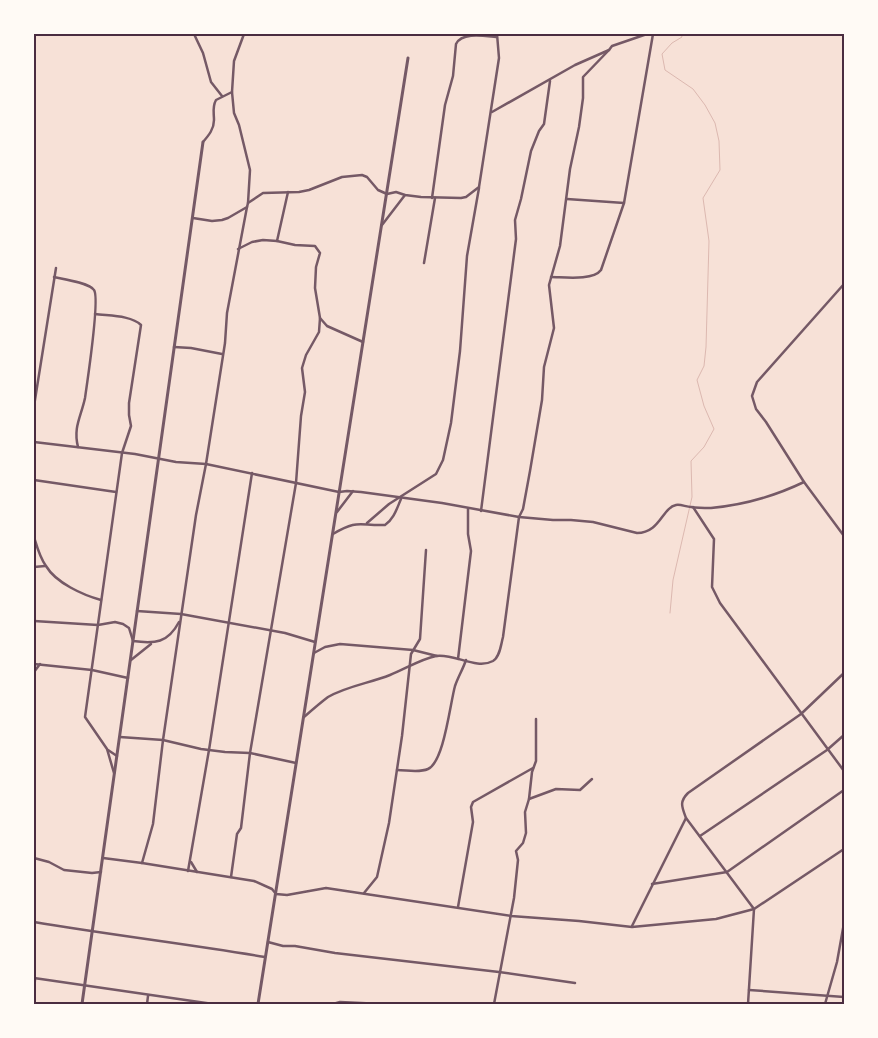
<svg xmlns="http://www.w3.org/2000/svg" width="878" height="1038" font-family="'Fira Sans',sans-serif">
  <rect width="100%" height="100%" fill="#f7e1d7"/>
  <g fill="none" stroke-linecap="round" stroke-linejoin="round">
    <path stroke="#dcb8b0" stroke-width="1" d="M670 613 673 580 692 497 691 461 704 447 714 429 704 406 697 380 704 366 706 347 709 241 703 198 720 170 719 141 715 123 705 105 693 89 665 70 662 54 672 43 682 37 681 34"/>
    <g stroke="#755966" stroke-width="2.5">
      <path d="M194 34 203 53 211 82 222 96"/>
      <path d="M232 92 234 113 239 125 250 170 248 203"/>
      <path d="M492 112 575 65 609 50 612 46 647 34"/>
      <path d="M203 142C209 135 214 129 214 120 214 113 212 107 216 100L232 92 234 61 244 34"/>
      <path d="M432 198 445 105 453 76 456 44C462 32 484 36 496 37"/>
      <path d="M567 199 624 203"/>
      <path d="M193 218 212 221 222 220 228 218 247 207 248 203 263 193 299 192 309 190 342 177 362 175 367 177 378 190 387 194 396 192 405 195 421 197 461 198 466 197 479 187 499 58 497 34"/>
      <path d="M382 225 405 195"/>
      <path d="M277 241 288 192"/>
      <path d="M238 249 252 242 263 240 277 241 295 245 315 246 320 253 316 267 315 288 320 318 327 326 363 342"/>
      <path d="M424 263 435 198"/>
      <path d="M54 277C63 279 90 283 94 290 100 298 87 384 85 398 81 417 73 427 78 447"/>
      <path d="M551 277C563 277 593 281 601 270L624 203 653 34"/>
      <path d="M844 284 757 382 752 396 756 409 766 422 804 482 844 536"/>
      <path d="M95 314C108 316 131 315 141 325L129 403V415L131 426 122 453 85 717 107 749 114 773"/>
      <path d="M174 347 191 348 222 354"/>
      <path d="M34 406 56 268"/>
      <path d="M34 442 135 454 176 462 206 464 339 492 347 491 361 492 442 503 519 517 553 520H571L593 522 637 533C660 533 662 508 676 505 681 504 686 507 691 507 698 508 705 508 711 508 743 505 775 496 804 482"/>
      <path d="M34 480 116 492"/>
      <path d="M693 507 714 539 712 587 720 603 844 771"/>
      <path d="M481 511 516 239 515 220 521 199 531 151 539 131 544 124 550 81"/>
      <path d="M337 512 353 491"/>
      <path d="M367 523 389 504 436 474 443 460 451 423 460 351 467 256 479 188"/>
      <path d="M333 534C358 519 359 526 385 525 394 519 397 508 401 499"/>
      <path d="M34 537C37 547 40 558 46 566 56 583 83 595 101 600"/>
      <path d="M34 567 45 566"/>
      <path d="M137 611 181 614 285 633 315 642"/>
      <path d="M34 621 98 625 115 622 123 624 129 628 133 641C155 644 168 643 179 622"/>
      <path d="M314 653 325 647 340 644 413 650 437 656"/>
      <path d="M458 659 471 551 468 534V509"/>
      <path d="M131 660 151 644"/>
      <path d="M34 664 92 670 128 678"/>
      <path d="M34 672 40 664"/>
      <path d="M304 717C312 710 320 703 328 697 347 686 370 683 390 675 405 669 421 659 436 656 454 653 476 670 493 661 500 657 501 644 503 637L519 517 523 509 530 471 542 400 544 367 554 328 549 285 560 246 570 169 579 127 583 98V77L609 50"/>
      <path d="M120 737 163 740 201 749 225 752 250 753 296 763"/>
      <path d="M108 750 117 756"/>
      <path d="M397 770C407 770 419 773 428 769 444 762 450 704 455 686 458 677 463 669 466 660"/>
      <path d="M529 799 556 789 580 790 592 779"/>
      <path d="M700 836 827 750 844 735"/>
      <path d="M34 858 49 862 64 870 92 873 101 872"/>
      <path d="M103 858 142 863 254 881 272 889 276 894 287 895 326 888 511 916 579 921 632 927 716 919 754 909 844 849"/>
      <path d="M191 862 197 872"/>
      <path d="M142 863 153 824 163 740 196 515 206 464 225 343 227 313 247 207"/>
      <path d="M188 871 209 750 252 473"/>
      <path d="M231 877 237 834 241 828 250 753 296 483 301 416 305 392 302 368 306 355 319 332 320 318"/>
      <path d="M652 884 727 872 844 790"/>
      <path d="M364 893 377 877 389 823 402 736 411 654 420 639 426 550"/>
      <path d="M458 907 473 822 471 807 473 802 533 768"/>
      <path d="M34 922C111 935 188 944 265 957"/>
      <path d="M632 926 686 818"/>
      <path d="M268 942 283 946H295L335 953 499 972 575 983"/>
      <path d="M34 978 213 1004"/>
      <path d="M749 990 844 997"/>
      <path d="M34 992 35 979"/>
      <path d="M147 1004 148 996"/>
      <path d="M333 1004 340 1002 382 1004"/>
      <path d="M494 1004 514 898 518 860 516 851 523 843 526 833 525 812 529 799 532 772 536 761V719"/>
      <path d="M748 1004 754 909 686 818C682 807 679 802 688 793L801 714 844 673"/>
      <path d="M825 1004 837 962 844 923"/>
    </g>
    <g stroke="#755966" stroke-width="3">
      <path d="M82 1004 203 142"/>
      <path d="M258 1004 408 58"/>
    </g>
  </g>
  <rect width="878" height="1038" fill="none" stroke="#fffaf5" stroke-width="70"/>
  <rect x="35" y="35" width="808" height="968" fill="none" stroke="#4a2c40" stroke-width="2"/>
</svg>
